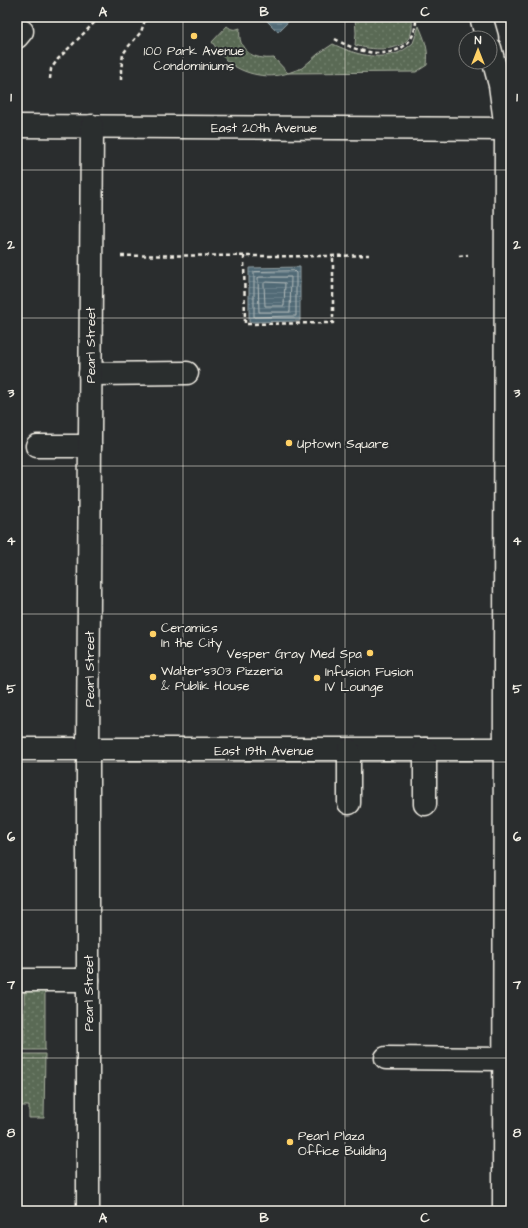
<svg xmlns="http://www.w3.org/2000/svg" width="528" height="1228" font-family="'Architects Daughter',sans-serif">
  <defs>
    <pattern id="grass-dots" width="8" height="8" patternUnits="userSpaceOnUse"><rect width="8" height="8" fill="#5a6b55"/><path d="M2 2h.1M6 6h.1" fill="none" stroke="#72816d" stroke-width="1.8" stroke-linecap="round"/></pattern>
    <pattern id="water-rules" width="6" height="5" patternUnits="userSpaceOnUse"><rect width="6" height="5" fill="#516a76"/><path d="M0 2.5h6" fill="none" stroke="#6b808a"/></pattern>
  </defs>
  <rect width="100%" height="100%" fill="#2a2d2e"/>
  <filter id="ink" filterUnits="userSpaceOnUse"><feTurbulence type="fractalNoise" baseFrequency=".025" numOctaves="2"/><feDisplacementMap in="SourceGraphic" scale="8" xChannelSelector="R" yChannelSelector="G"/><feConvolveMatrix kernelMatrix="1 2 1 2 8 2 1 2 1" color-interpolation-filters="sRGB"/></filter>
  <g filter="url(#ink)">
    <g fill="url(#grass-dots)" stroke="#a7ae9e">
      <path d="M355 17H412C412 23 413 30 410 36 402 53 369 50 355 45L356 33Z"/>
      <path d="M227 26C232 30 234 30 240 28 237 51 253 60 274 58L288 73 302 68 318 54 333 44C352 53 373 60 394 54 401 53 408 47 413 43L419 26C425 40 429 50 427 65L416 72 288 73C267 80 239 74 223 57 219 53 216 47 212 42Z"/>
      <rect x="24" y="990" width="21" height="60"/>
      <path d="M22 1054H45L44 1118H29V1106H21Z"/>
    </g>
    <g fill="url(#water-rules)" stroke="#92a0a4">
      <path d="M263 17H293L278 32Z"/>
      <path d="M300 267V321L249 322V268Z"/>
    </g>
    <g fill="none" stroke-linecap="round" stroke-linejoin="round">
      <g stroke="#b3bbba" stroke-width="1">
        <path d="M294 271 296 273V316L254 317V272Z"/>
        <path d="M260 277H291L290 312H259L258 278Z"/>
        <path d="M266 282 285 283 284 306H265L264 284Z"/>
      </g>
      <g stroke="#f4f1e8" stroke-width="25">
        <g id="minor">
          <path d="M481 17 487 38"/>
          <path d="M17 37 22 31"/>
          <path d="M490 48 500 85 506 129 504 1211"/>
          <path d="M17 126 511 129"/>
          <path d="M90 374 187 373"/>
          <path d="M37 446H90"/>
          <path d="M17 749H511"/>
          <path d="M425 749V804"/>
          <path d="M349 750V803"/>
          <path d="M17 980H88"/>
          <path d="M386 1058 504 1059"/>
          <path d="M88 1211V749L92 126"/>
        </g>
      </g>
      <g stroke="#f4f1e8" stroke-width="2.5" stroke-dasharray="4 3" stroke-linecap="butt">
        <path d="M335 39C344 44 354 49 364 51 391 58 417 48 416 17"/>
        <path d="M50 79 51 69 58 59 100 17"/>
        <path d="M121 80V70L123 54 128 47 141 32 146 17"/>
        <path d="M121 256C204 254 286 258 369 255"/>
        <path d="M244 256 245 324 333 323V256"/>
        <path d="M459 256 468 255"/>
      </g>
      <use href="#minor" stroke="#2a2d2e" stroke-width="22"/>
    </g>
  </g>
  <path fill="none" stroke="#f4f1e8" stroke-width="1" stroke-opacity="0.55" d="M183 17V1211M345 17V1211M17 170H511M17 318H511M17 466H511M17 614H511M17 762H511M17 910H511M17 1058H511"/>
  <g fill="#ffd166" stroke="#2a2d2e" stroke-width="1.5">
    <circle cx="194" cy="36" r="4"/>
    <circle cx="289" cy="443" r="4"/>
    <circle cx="153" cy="634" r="4"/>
    <circle cx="370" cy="653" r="4"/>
    <circle cx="153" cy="677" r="4"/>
    <circle cx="317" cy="678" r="4"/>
    <circle cx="290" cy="1142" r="4"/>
  </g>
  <g text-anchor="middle" stroke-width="4" stroke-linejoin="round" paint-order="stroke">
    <g font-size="13" fill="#f4f1e8" stroke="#2a2d2e" text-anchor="start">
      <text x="194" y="55" text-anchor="middle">100 Park Avenue<tspan x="194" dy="15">Condominiums</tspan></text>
      <text x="297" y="448">Uptown Square</text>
      <text x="161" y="632">Ceramics<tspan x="161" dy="15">In the City</tspan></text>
      <text x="362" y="658" text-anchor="end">Vesper Gray Med Spa</text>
      <text x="161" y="675">Walter’s303 Pizzeria<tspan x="161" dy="15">&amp; Publik House</tspan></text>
      <text x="325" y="676">Infusion Fusion<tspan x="325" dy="15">IV Lounge</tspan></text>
      <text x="298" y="1140">Pearl Plaza<tspan x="298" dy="15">Office Building</tspan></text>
    </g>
    <g font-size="13" fill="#f4f1e8" stroke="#2a2d2e">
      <text x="264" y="132">East 20th Avenue</text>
      <text transform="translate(90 345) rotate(-90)" y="5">Pearl Street</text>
      <text transform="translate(89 669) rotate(-90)" y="5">Pearl Street</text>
      <text x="264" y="755">East 19th Avenue</text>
      <text transform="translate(88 993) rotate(-90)" y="5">Pearl Street</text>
    </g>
  </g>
  <rect width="528" height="1228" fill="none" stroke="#2a2d2e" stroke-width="44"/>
  <g transform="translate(478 50)"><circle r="19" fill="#2a2d2e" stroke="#7b7b78"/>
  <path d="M0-3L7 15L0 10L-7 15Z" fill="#ffd166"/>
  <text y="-6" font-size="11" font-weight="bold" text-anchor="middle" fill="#f4f1e8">N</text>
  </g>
  <rect x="22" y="22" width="484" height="1184" fill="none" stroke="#f4f1e8" stroke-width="1.5"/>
  <g font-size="13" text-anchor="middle" font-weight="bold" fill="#f4f1e8">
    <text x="103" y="16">A</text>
    <text x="264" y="16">B</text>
    <text x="425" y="16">C</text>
    <text x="11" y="101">1</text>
    <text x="517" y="101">1</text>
    <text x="11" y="249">2</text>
    <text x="517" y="249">2</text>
    <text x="11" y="397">3</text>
    <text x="517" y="397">3</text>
    <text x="11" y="545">4</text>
    <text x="517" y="545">4</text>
    <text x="11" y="693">5</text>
    <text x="517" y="693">5</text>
    <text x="11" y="841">6</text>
    <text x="517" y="841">6</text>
    <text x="11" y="989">7</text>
    <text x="517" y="989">7</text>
    <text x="11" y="1137">8</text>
    <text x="517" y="1137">8</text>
    <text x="103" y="1222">A</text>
    <text x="264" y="1222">B</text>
    <text x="425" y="1222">C</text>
  </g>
</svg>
